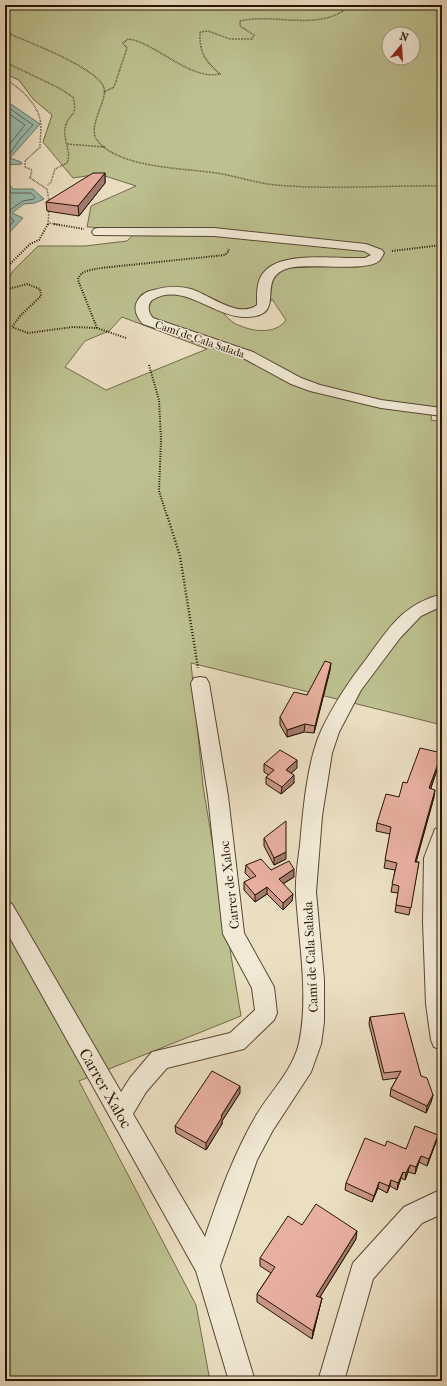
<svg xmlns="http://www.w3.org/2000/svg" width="447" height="1386" font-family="'IM FELL French Canon',serif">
  <rect width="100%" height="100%" fill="#ebdfc2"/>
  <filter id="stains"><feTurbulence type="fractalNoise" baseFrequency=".005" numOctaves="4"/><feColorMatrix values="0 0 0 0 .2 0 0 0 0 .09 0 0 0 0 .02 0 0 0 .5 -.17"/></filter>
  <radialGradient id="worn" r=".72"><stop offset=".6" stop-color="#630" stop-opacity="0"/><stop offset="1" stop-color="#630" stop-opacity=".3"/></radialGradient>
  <path fill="#bdc08f" stroke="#726a49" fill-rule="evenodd" d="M5 5H442V414L432 413 431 420 442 422V725L191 663 203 786 241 1016 79 1081 196 1305 210 1381H5V284L13 271 38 246H85L127 241 134 234 127 229 87 227 91 206 136 186 99 174 73 178 43 142 52 115 33 99 19 80 5 74ZM389 34H413V58H389ZM272 299 286 320C277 334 254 332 241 326 233 324 228 318 223 313L239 316 267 308ZM122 317 207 349 106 390 65 367 85 341 109 331Z"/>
  <g fill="#99bdaf" stroke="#6b796a">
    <path d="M5 100 40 124 10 158 21 162 22 164 5 165Z"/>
    <path d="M5 184H9L13 189H33L44 199 35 203 24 204 12 213 23 218 5 237Z"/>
  </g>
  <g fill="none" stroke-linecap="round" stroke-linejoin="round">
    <g stroke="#606859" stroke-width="1">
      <path d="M5 105 33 125 20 139 5 161"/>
      <path d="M5 111 25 125 5 150"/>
      <path d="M5 188 12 193H31L35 197 34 199 23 201 10 210 9 215 14 221 5 231"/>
    </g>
    <g stroke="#584733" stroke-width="2">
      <g id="minor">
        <path d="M98 228H214L366 244 382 250 384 253C383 255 381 259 379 261 366 272 310 263 289 268 252 278 291 317 245 317 213 317 183 281 152 300 147 305 148 313 153 318L253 352 301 378 320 385 381 400 442 408V416L381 408 310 391 291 384 243 358 143 324C138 318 134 312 136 304 139 296 146 291 154 290 167 286 178 286 191 289 210 295 238 319 257 305 257 293 256 279 266 270 285 251 339 259 365 258L371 255 364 251 214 236 94 235 92 232 94 229Z"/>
        <path d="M442 594V606L421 616 400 638 361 690 339 732 332 753 322 816 316 892 324 980V1022L321 1044 311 1072 273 1130 257 1160 220 1266 255 1381H229L196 1271 5 929V901L12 904 121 1092 130 1078 152 1052 230 1033 255 1010 252 988 223 934 208 796 191 683 194 678 200 677 206 678 209 683 228 796 244 933 274 987 277 1013 274 1020 244 1049 167 1068 146 1092 133 1114 205 1237C219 1195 234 1153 257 1114 271 1091 293 1070 299 1043 309 997 299 942 296 895 295 879 298 861 300 845 303 811 307 762 321 731 333 705 349 681 367 658 390 627 402 605 442 594Z"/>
        <path d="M442 827V1050L434 1047 431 1040 426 1004 423 922 424 858 435 829Z"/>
        <path d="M442 1189V1214L422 1223 373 1279 344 1381H318L353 1263 404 1207Z"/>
      </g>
    </g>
    <g stroke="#271403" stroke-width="1.5" stroke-dasharray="0.5 1" stroke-linecap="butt">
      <path d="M5 28 12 35C31 43 99 69 104 88 106 95 101 105 99 111 96 120 91 132 97 140 117 167 178 168 208 172 231 174 253 183 276 185 331 190 387 185 442 186"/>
      <path d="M5 62 59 88 73 97C79 118 67 113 65 129 63 141 72 151 67 163L55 169 51 182 47 186"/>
      <path d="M5 79C19 87 36 102 40 119 42 128 40 138 40 147L25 161V167L32 170 30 178 47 189 49 201"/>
      <path d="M104 92 114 87 127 48 123 43 128 39C155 42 190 81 220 74 205 61 199 52 200 32L208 31 230 39H252L254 35 240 26V21C273 13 313 30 343 11L341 5"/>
      <path d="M67 144 105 147"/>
      <path d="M49 223 60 225"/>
      <path d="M48 225 49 208"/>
    </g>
    <g stroke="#271403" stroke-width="2" stroke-dasharray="1 1.5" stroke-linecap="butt">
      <path d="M54 224 84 229"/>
      <path d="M392 251 442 245"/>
      <path d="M5 269 30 244 39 240 48 224"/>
      <path d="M5 290 27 284 40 289 41 296 20 316 12 327 28 333 73 327 97 328 126 338"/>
      <path d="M97 328 78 280C80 270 92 270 101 268L225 255 229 251 228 248"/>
      <path d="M149 365 159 400 161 440 159 491 167 516"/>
    </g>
    <path stroke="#271403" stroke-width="2.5" stroke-dasharray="1 2" stroke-linecap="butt" d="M167 515 180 556 198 668"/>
    <use href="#minor" fill="#f2ead7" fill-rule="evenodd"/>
  </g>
  <g fill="#c8978a" stroke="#271403">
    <path d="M105 173V183L79 216 47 211 46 202Z"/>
    <path d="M330 670 314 733 304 732 287 737 280 725V717L307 695Z"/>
    <path d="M440 761 431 788 434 797 416 862H419L409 915 395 912 398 893 391 892 395 870 384 868 390 834 376 831 377 823 399 797 407 783Z"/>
    <path d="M264 764 297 768 291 773 294 783 281 794 266 784V777L269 775 264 772Z"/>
    <path d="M264 838 286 859 274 865 264 846Z"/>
    <path d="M246 865 271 870 294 877 283 884 292 901 283 910 267 894 255 902 244 890V882L251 879 245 873Z"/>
    <path d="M370 1017 421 1076 433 1095 431 1102 426 1113 390 1096 391 1089 397 1078 383 1080 369 1024Z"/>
    <path d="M240 1093 222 1121V1124L206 1150 176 1133 175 1126Z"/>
    <path d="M438 1135 436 1142 427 1166 419 1162 415 1174 408 1172 405 1180 401 1178 397 1190 390 1186 387 1193 378 1188 372 1202 345 1190 346 1183 385 1146 406 1149Z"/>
    <path d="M302 1225 356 1239 320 1297 322 1298 320 1306 312 1339 257 1302V1294L271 1273 260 1266V1258Z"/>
  </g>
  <g fill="#a27b71" stroke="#271403">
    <path d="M105 173V183L79 216 78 206Z"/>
    <path d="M331 663 330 670 314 733 315 726Z"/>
    <path d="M305 724 304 732 287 737V730Z"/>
    <path d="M442 753 440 761 428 796 429 788Z"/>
    <path d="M297 760V768L286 778V770Z"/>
    <path d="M294 775V783L281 794 282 787Z"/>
    <path d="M435 790 434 797 414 869 415 862Z"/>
    <path d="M286 852V859L274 865V858Z"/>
    <path d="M294 869V877L279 886V879Z"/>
    <path d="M267 887V894L255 902V895Z"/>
    <path d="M293 894 292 901 283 910V903Z"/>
    <path d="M240 1086V1093L222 1121V1124L206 1150V1143L221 1116Z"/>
    <path d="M433 1095 431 1102 426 1113 427 1106Z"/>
    <path d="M438 1135 436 1142 427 1166 429 1159Z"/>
    <path d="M421 1156 415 1174 416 1167Z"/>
    <path d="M410 1165 408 1172 405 1180 406 1173Z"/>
    <path d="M403 1172 397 1190 398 1183Z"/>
    <path d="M391 1180 390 1186 387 1193 389 1186Z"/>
    <path d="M379 1182 378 1188 372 1202 374 1196Z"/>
    <path d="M357 1231 356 1239 315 1305 316 1296Z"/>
    <path d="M322 1298 320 1306 312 1339 313 1331Z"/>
  </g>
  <g fill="#e8b0a1" stroke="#271403">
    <path d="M93 173H105L78 206 46 202Z"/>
    <path d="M325 661 331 663 315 726 305 724 287 730 280 717 294 692 307 695Z"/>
    <path d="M420 748 442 753 429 788 435 790 415 862H419L411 908 396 905 399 886 392 884 397 863 385 860 391 827 377 823 386 794 399 797 403 782 407 783Z"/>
    <path d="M280 750 297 760 286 770 294 775 282 787 266 777 274 770 264 764Z"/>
    <path d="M286 821V852L274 858 264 838Z"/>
    <path d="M261 859 271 870 289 861 294 869 279 879 293 894 283 903 267 887 255 895 244 882 256 876 246 865Z"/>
    <path d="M404 1013 421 1076 427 1078 433 1095 427 1106 391 1089 401 1071 384 1073 370 1017Z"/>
    <path d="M212 1071 240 1086 221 1116 222 1117 206 1143 175 1126Z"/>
    <path d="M415 1126 438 1135 429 1159 421 1156 416 1167 410 1165 406 1173 403 1172 398 1183 391 1180 389 1186 379 1182 374 1196 346 1183 365 1138 385 1146 387 1141 406 1149Z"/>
    <path d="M316 1204 357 1231 316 1296 322 1298 313 1331 257 1294 275 1267 260 1258 288 1216 302 1225Z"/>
  </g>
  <g text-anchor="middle" stroke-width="3" stroke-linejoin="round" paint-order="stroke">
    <g font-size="11" fill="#271403" stroke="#f2ead7">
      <text transform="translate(200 339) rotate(19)" y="4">Camí de Cala Salada</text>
    </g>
    <g font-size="13" fill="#271403" stroke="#f2ead7">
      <text transform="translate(229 885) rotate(-97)" y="5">Carrer de Xaloc</text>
      <text transform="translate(310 957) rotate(-93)" y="5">Camí de Cala Salada</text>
    </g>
    <g font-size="16" fill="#271403" stroke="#f2ead7">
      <text transform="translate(106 1088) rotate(60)" y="6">Carrer Xaloc</text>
    </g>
  </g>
  <rect width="447" height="1386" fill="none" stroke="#ebdfc2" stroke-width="20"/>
  <rect x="6" y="6" width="435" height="1374" fill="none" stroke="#271403" stroke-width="2"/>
  <rect x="10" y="10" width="427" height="1366" fill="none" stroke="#271403"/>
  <g transform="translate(401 46) rotate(18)"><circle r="19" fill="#f2ead7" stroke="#a19482"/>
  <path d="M0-3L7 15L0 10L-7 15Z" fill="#8f2418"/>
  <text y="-6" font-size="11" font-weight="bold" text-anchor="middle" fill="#271403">N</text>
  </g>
  <rect width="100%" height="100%" filter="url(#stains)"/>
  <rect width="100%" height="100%" fill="url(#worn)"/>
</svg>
